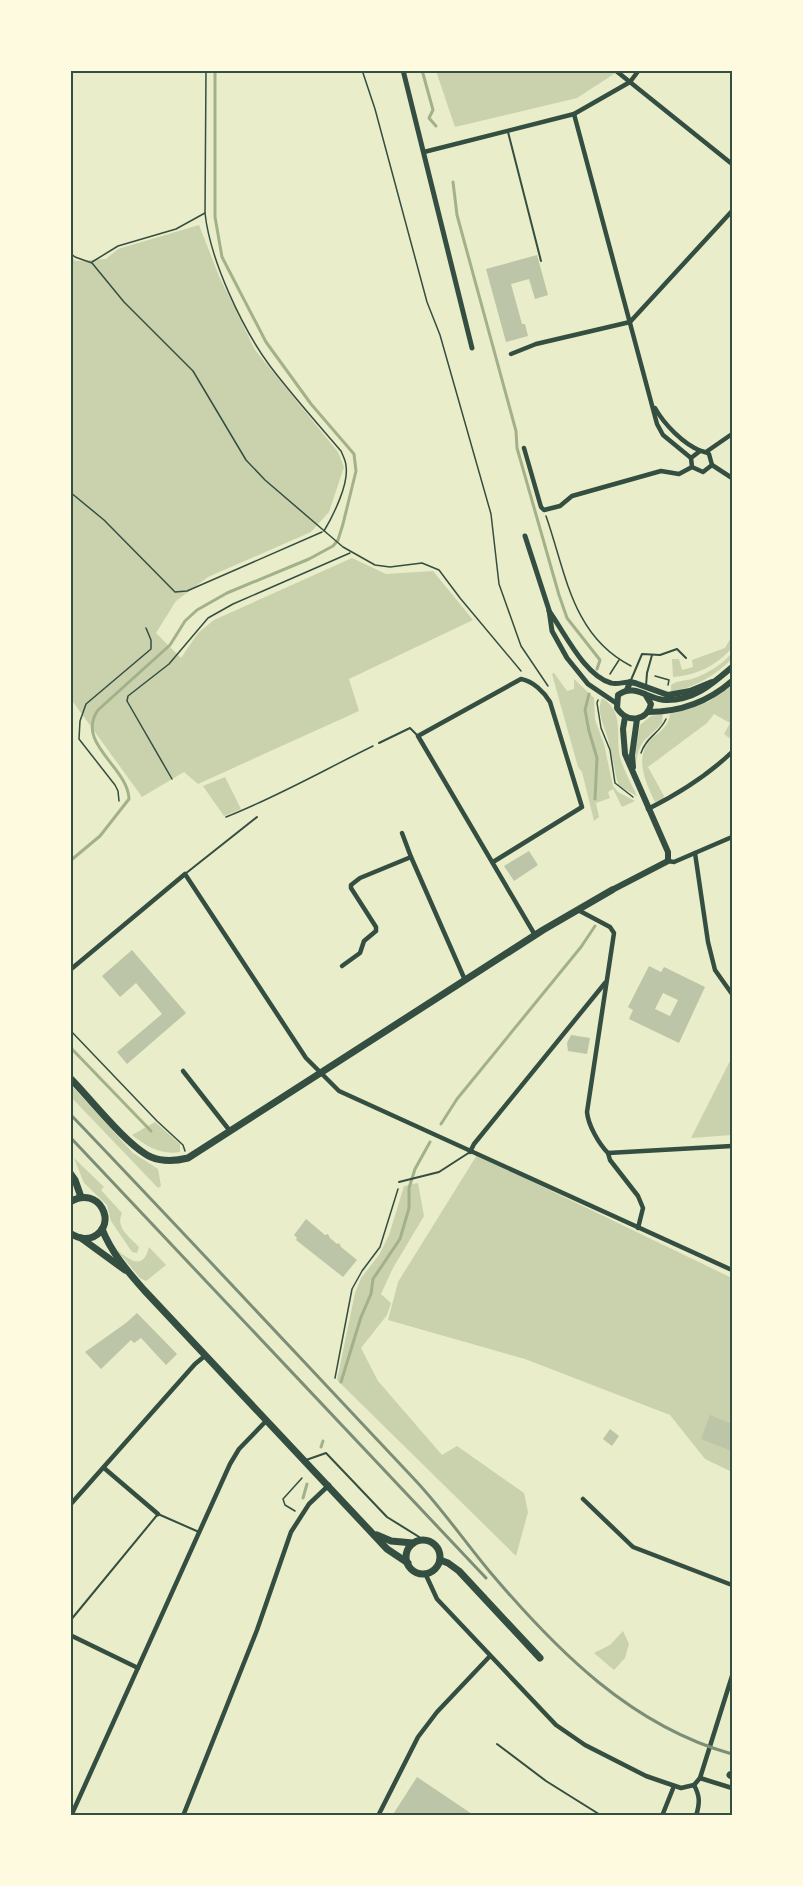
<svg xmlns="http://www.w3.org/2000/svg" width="803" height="1886" font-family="Rubik,sans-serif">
  <rect width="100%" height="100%" fill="#e9edc9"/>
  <g fill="#cad2ad">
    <path d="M615 70 617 72 577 98 455 127 436 71Z"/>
    <path d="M199 225 219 276 255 350 338 452 344 467 329 512 311 532 208 577 176 601 156 633 181 658 198 633 214 620 352 558 386 574 433 571 473 620 349 679 359 711 198 784 184 772 142 797 71 699 70 256 76 261 106 259 118 249Z"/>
    <path d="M732 636V648C716 666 697 675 673 677L672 659H679L682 670 693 667 692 660 725 648Z"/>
    <path d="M732 653V659C714 676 696 687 671 692V685C677 680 687 681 695 678 710 672 721 665 732 653Z"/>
    <path d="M554 673 567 691 574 689V679L594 698 595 720 604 744 613 786 618 792 635 801 622 807 613 789 608 792 610 798 596 803 599 817 594 821 582 772 578 767 552 674Z"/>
    <path d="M732 686V730L731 735 732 740 724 734 730 723 714 714 707 723 648 767 664 796 663 799 655 802C645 781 632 754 655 736 663 729 669 725 670 714L708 702Z"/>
    <path d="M602 698C625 712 615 735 620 757 624 771 631 783 637 796L619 786 617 780C614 767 611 752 608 739 604 725 596 712 602 698Z"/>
    <path d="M663 714 662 723C647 741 641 736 636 762L635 750 640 725 651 716Z"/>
    <path d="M225 777 241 809 224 816 203 786Z"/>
    <path d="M732 1057V1135L691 1138Z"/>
    <path d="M71 1085 133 1153 158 1169 161 1186 158 1188 71 1097Z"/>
    <path d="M155 1122 180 1144V1152C161 1155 147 1147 132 1135Z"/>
    <path d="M477 1155 732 1278V1472L705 1459 670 1415 525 1359 388 1320 398 1282Z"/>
    <path d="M74 1158 104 1187 101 1190 122 1213C115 1228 130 1237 139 1247L137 1253 132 1252 111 1221 107 1205 84 1183Z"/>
    <path d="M418 1183 424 1216 393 1268 381 1294 391 1303 387 1315 361 1348 378 1381 442 1455 457 1446 524 1493 528 1512 516 1556 337 1380 355 1293 361 1278 379 1255 389 1235 404 1186Z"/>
    <path d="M149 1247 166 1265 146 1281 140 1278 117 1250C130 1260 143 1271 149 1247Z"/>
    <path d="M623 1631 629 1644 625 1658 614 1670 594 1653 610 1645Z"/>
  </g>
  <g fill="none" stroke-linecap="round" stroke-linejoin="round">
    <g stroke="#a3b18a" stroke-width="3">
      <path d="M422 70 433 110 429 118 436 126"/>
      <path d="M453 182 457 215 516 431 517 448 559 595 567 618 600 660 597 669"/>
      <path d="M589 694 585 710 589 731 597 758 595 799"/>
      <path d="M70 861 100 836 129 799C128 767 75 743 98 710L170 645 185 621 197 610 227 593 309 559 333 546 338 540 343 524 356 471 354 454 311 404 266 342 222 257 215 217V70"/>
      <path d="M70 1047 151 1131"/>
      <path d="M441 1124 457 1099 581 947 595 926"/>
      <path d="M341 1382 361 1317 371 1294 373 1279 400 1239 409 1208V1188L415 1169 430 1142"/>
      <path d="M321 1447 323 1441"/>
      <path d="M303 1498 307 1484"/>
    </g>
  </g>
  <g fill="#bcc5a7" fill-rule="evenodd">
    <path d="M537 255 548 295 535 299 529 279 511 284 522 324H525L528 336 506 342 486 269Z"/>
    <path d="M529 851 538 865 514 881 504 866Z"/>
    <path d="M132 950 186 1013 127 1064 117 1052 162 1014 136 983 120 997 102 976Z"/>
    <path d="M649 966 661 972 664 967 705 987 679 1043 629 1019 633 1010 628 1007ZM663 993 678 1000 670 1016 655 1009Z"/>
    <path d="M571 1035 590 1038 587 1054 568 1051 567 1043Z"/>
    <path d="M306 1219 325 1235 328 1234 330 1238 337 1244 339 1243 341 1247 357 1260 343 1277 296 1240 297 1238 294 1235Z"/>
    <path d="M137 1313 177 1354 166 1365 141 1338 134 1343 131 1340 101 1369 85 1352 126 1323Z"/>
    <path d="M710 1415 732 1424V1451L701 1439Z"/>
    <path d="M610 1429 619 1436 612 1446 603 1439Z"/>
    <path d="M417 1777 475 1816H392Z"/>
  </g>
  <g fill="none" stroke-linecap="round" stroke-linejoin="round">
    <g stroke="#344e41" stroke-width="1.5">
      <path d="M206 70 205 213C210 260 242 328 270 366 292 395 317 423 341 451 343 456 346 461 346 466 349 484 333 516 324 531"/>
      <path d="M362 70 375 109 427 302 440 335 491 514 499 584 521 646 548 686"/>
      <path d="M70 253 75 257 92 263 124 302 193 371 246 460 265 480 343 547 375 565 390 567 422 563 439 570 460 598 521 671"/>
      <path d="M92 262 118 246 176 229 205 213"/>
      <path d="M70 492 104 520 175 592 187 591 322 532"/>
      <path d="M546 516C566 573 572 636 631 666"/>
      <path d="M610 674 619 660"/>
      <path d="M655 676 669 680 668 685"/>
      <path d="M598 700 597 703 601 728 610 750 615 783 633 797"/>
      <path d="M641 753C646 737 660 733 666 719"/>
      <path d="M172 779 127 701 128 696 169 664 208 618 233 604 350 553"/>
      <path d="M119 801 118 791 115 785 79 739 80 721 86 704 151 649V640L146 628"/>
      <path d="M226 817C277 797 324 770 373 746"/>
      <path d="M70 1030 157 1121 183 1145 185 1151"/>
      <path d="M335 1378 352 1289 362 1271 380 1247 398 1189"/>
      <path d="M295 1511 285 1505 283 1499 302 1478"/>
    </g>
    <g stroke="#344e41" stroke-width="2">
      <path d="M508 132 541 261"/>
      <path d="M631 680 642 654 660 655 677 649 686 658"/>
      <path d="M646 686 647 673 652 655"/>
      <path d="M379 743 410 728 418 736"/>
      <path d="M185 874 257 817"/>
      <path d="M399 1182 439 1172 470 1152"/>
      <path d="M306 1460 326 1453 387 1517 424 1540"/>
      <path d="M70 1621 158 1514 199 1532"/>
      <path d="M497 1744 546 1781 602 1816"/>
    </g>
    <g stroke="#344e41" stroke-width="4.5">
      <path d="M615 70 732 164"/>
      <path d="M574 114 657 424 663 435 691 458"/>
      <path d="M424 152 574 114 630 82 639 70"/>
      <path d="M511 354 536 344 630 322 732 211"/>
      <path d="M655 408C664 424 683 444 701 451 704 452 707 452 709 454L712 465"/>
      <path d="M524 448 541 507 544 510 560 506 572 496 661 471 679 474 692 467"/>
      <path d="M700 451 691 458 692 467 703 472 712 465"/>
      <path d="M706 452 732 434"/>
      <path d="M712 465 732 478"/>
      <path d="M648 809C678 794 708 775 732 752"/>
      <path d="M402 833 411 857"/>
      <path d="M695 853 708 942 715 970 732 994"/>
      <path d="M668 861 674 862 732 837"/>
      <path d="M493 862 582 807 550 702C544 692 533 681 521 679L418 736 535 935"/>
      <path d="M578 910 610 927 614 933 587 1112C588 1125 599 1144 608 1153L732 1146"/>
      <path d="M342 966 360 953 364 941 376 931V927L351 888V885L360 878 411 857 465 980"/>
      <path d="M70 970 185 874 306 1058 339 1091 732 1270"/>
      <path d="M183 1071 230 1131"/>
      <path d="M470 1152 474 1144 605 983"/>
      <path d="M608 1153 610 1160 638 1196 643 1208 638 1228"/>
      <path d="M104 1468 158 1514"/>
      <path d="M583 1499 633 1547 732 1585"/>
      <path d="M70 1505 195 1364 206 1355"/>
      <path d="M425 1573 437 1599 556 1725 585 1745 646 1776 681 1788 694 1785"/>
      <path d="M70 1635 138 1668"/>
      <path d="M700 1778 732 1788"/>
      <path d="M694 1785 700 1778 732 1676"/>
      <path d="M694 1785C700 1796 700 1803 696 1816"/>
      <path d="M71 1816 230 1464 239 1449 267 1420"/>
      <path d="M183 1816 257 1630 291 1532 309 1504 329 1485"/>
      <path d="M378 1816 418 1737 437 1712 490 1656"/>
      <path d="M662 1816 674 1786"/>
    </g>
    <g stroke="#344e41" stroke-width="5">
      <path d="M403 70 472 348"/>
      <path d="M525 536 549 610 552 631 567 658 588 684 616 703"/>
      <path d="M549 611C565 633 584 675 611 683 617 685 623 682 630 682"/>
    </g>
    <g stroke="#344e41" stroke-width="6">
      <path d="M627 690 630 682 635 683 668 695 690 691 712 682"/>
      <path d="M645 694 651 704C647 722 626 723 617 708L618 695C635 682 650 701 667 700 695 700 712 684 732 667"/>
      <path d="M648 712C680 712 708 702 732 681"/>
      <path d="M633 767 632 755 637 719"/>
      <path d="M612 890 668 861V852L625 754 623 729 625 717"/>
    </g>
    <g stroke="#344e41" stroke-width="7">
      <path d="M70 1078C90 1098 127 1146 151 1157 163 1162 176 1161 188 1158L543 930 612 890"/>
      <path d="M70 1173 75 1180 81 1197"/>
      <path d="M70 1202C99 1184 119 1225 93 1237 85 1240 77 1238 70 1233"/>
      <path d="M102 1229C111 1252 128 1272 144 1290L387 1549 408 1563"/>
      <path d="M81 1238 125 1270"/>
      <path d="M377 1535 391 1541 413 1543"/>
      <circle cx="423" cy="1557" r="17"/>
      <path d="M440 1560 448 1563 459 1571 540 1658"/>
      <path d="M730 1775 732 1776"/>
    </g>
    <g stroke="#7c8e77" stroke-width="3">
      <path d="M70 1114C187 1236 301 1359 416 1481 443 1510 465 1542 490 1572 556 1650 631 1726 732 1754"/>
      <path d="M70 1137 486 1578"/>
    </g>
  </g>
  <rect width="803" height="1886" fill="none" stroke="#fefae0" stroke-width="144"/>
  <rect x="72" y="72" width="659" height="1742" fill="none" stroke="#344e41" stroke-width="2"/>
</svg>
